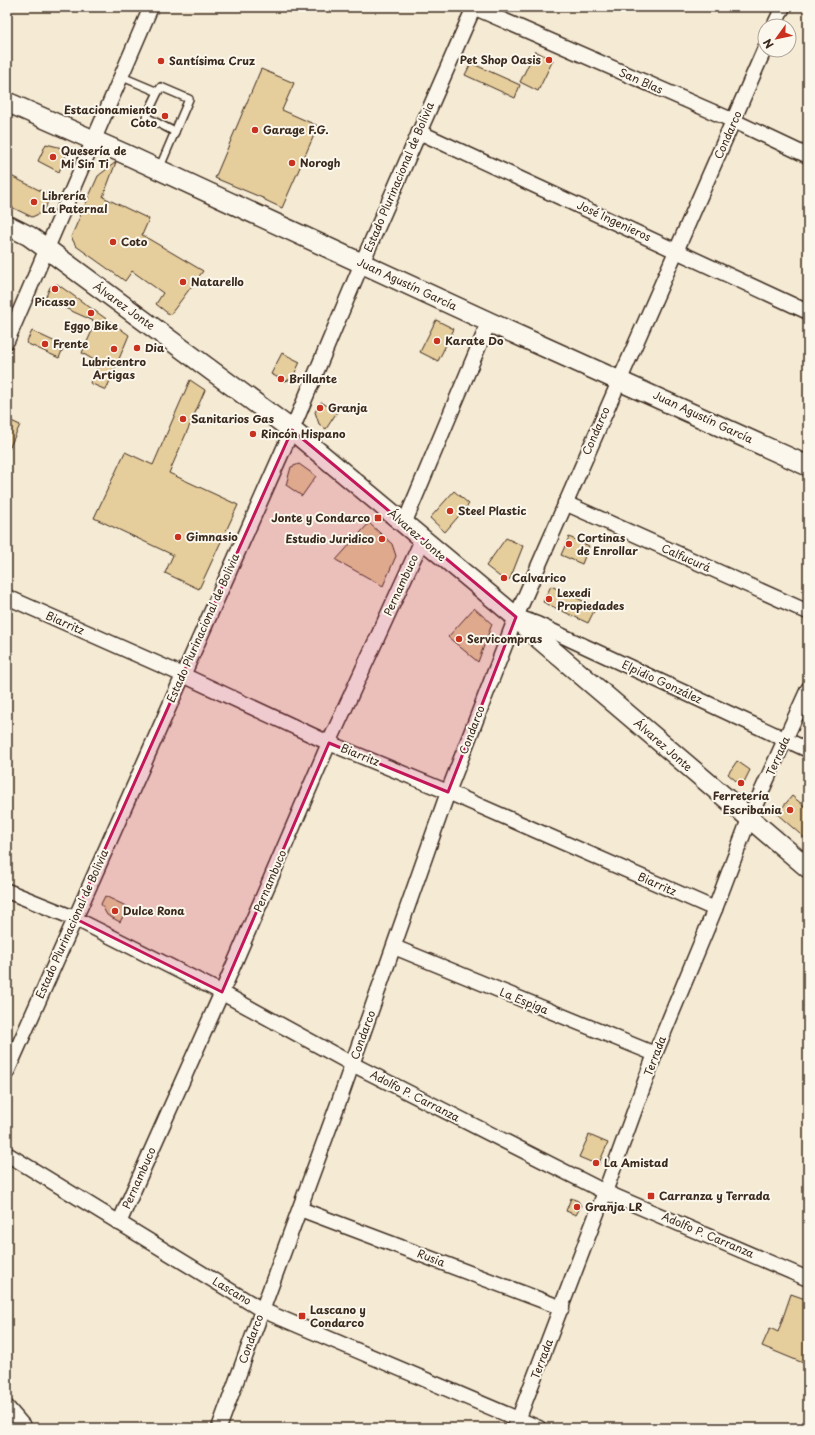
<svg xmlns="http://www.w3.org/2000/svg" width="815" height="1435" font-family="'Playpen Sans',sans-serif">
  <rect width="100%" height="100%" fill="#f5ead4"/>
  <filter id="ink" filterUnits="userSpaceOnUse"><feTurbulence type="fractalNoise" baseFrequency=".025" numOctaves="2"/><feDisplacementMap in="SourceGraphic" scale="8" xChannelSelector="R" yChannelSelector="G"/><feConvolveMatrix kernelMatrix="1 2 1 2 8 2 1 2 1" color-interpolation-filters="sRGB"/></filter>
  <g filter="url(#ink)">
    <g fill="#e6cd9c" stroke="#3b2a1e">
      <path d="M535 51 553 60 538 91 520 82Z"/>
      <path d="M471 63 520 85 515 98 465 75Z"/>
      <path d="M261 69 294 83 282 110 318 126 282 208 265 200V199L215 178Z"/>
      <path d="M46 144 62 148 66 155 59 172 38 161Z"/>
      <path d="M116 162 103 197 149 219 142 235 203 271 170 315 156 304 163 293 132 271 125 281 76 246 71 237 98 176Z"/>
      <path d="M7 174 51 196 43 212 32 217 7 205Z"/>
      <path d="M57 284 129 335 106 390 90 383 99 363 82 353 96 322 45 299 50 287Z"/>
      <path d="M436 320 454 329 438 361 420 352Z"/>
      <path d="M32 331 64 346 59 358 26 343Z"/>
      <path d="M282 353 300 362 292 379 285 381 271 374Z"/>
      <path d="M190 380 205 390 169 473 238 505 199 589 165 573 173 555 94 518 125 452 153 465Z"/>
      <path d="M321 402 337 412 326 429 319 424 315 412Z"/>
      <path d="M7 419 20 425 7 453Z"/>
      <path d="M299 464 316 476 302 496 286 485 291 467Z"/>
      <path d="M454 491 469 504 445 532 430 518Z"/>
      <path d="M369 523 392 544 396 556 383 586 336 560Z"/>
      <path d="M569 537 589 546 582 564 561 555Z"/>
      <path d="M506 538 523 546 510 579 504 580 486 566Z"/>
      <path d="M551 586 596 607 588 623 543 602Z"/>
      <path d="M474 608 492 624 478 662 448 637Z"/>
      <path d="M737 761 750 770 742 786 728 774Z"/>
      <path d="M792 796 808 809V841L777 814Z"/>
      <path d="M105 896 128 907 120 922 107 915 101 904Z"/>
      <path d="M589 1135 608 1143 598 1165 579 1157Z"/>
      <path d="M571 1198 578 1201 581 1206 576 1215 566 1211Z"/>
      <path d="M791 1294 808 1300V1365L762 1346 770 1328 778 1332Z"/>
    </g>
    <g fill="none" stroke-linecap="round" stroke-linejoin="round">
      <g stroke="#3b2a1e" stroke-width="10">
        <g id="lane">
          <path d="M120 76 158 92 161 87 189 99 159 169"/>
          <path d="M158 92 146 117 175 132"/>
        </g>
      </g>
      <g stroke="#3b2a1e" stroke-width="17">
        <g id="street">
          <path d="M473 7 734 121 808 156"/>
          <path d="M774 26 783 7"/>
          <path d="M419 132 808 312"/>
          <path d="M7 341 151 7"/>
          <path d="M565 503 808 612"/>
          <path d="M404 524 489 322"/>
          <path d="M7 597 183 675 329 743 448 792 715 909"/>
          <path d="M518 617 537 624 808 750"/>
          <path d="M7 891 74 918 215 989 352 1064 605 1192 808 1279"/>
          <path d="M394 947 655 1054"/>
          <path d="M7 1072 292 430 362 263 474 7"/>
          <path d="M7 1154 262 1310 539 1428"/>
          <path d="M300 1209 562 1308"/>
          <path d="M119 1223 222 992 329 743 422 540"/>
          <path d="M7 1407 25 1428"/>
          <path d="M219 1428 342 1093 448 792 516 617 765 48"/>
          <path d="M515 1428 605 1192 655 1054 715 909 749 819 808 689"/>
        </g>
      </g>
      <g stroke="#3b2a1e" stroke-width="22">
        <g id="secondary">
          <path d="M7 102 125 154 489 322 808 466"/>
          <path d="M7 225 29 236 47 249 292 430 516 617 531 632 808 868"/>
        </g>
      </g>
      <use href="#lane" stroke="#fbf7ec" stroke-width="7"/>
      <use href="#street" stroke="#fbf7ec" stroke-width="14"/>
      <use href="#secondary" stroke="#fbf7ec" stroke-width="19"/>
    </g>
  </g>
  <path fill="#c2185b" fill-opacity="0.2" stroke="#c2185b" stroke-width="3" stroke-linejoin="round" d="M292 430 516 617 448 792 329 743 222 992 74 918Z"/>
  <g fill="#c8321e" stroke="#fbf7ec" stroke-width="1.5">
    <circle cx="549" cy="60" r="4"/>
    <circle cx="161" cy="61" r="4"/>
    <circle cx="165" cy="116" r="4"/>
    <circle cx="255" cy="130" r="4"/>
    <circle cx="53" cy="157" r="4"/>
    <circle cx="292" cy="163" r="4"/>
    <circle cx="34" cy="202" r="4"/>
    <circle cx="113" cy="242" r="4"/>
    <circle cx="183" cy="282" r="4"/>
    <circle cx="55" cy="289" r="4"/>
    <circle cx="91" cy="313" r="4"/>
    <circle cx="437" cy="341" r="4"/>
    <circle cx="45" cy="344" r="4"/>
    <circle cx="137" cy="348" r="4"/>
    <circle cx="114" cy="349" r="4"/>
    <circle cx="281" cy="379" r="4"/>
    <circle cx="320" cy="408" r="4"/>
    <circle cx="183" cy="419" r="4"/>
    <circle cx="253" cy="434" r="4"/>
    <circle cx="450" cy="511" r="4"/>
    <rect x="374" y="514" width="8" height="8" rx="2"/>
    <circle cx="178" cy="537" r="4"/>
    <circle cx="382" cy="539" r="4"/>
    <circle cx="569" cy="544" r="4"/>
    <circle cx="504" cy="578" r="4"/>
    <circle cx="549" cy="599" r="4"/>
    <circle cx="459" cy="639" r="4"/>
    <circle cx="741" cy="783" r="4"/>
    <circle cx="790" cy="810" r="4"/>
    <circle cx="115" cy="911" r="4"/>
    <circle cx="596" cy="1163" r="4"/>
    <rect x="647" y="1192" width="8" height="8" rx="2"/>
    <circle cx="577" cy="1207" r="4"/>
    <rect x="298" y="1312" width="8" height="8" rx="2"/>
  </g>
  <g text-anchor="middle" stroke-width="4" stroke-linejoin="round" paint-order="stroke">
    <g font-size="11" font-weight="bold" fill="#3b2a1e" stroke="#fbf7ec" text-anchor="start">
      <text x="541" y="64" text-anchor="end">Pet Shop Oasis</text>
      <text x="169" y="65">Santísima Cruz</text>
      <text x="157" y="114" text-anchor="end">Estacionamiento<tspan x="157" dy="13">Coto</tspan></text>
      <text x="263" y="134">Garage F.G.</text>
      <text x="61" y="155">Quesería de<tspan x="61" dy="13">Mi Sin Ti</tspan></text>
      <text x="300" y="167">Norogh</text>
      <text x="42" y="200">Librería<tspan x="42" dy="13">La Paternal</tspan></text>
      <text x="121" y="246">Coto</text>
      <text x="191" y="286">Natarello</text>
      <text x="55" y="306" text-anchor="middle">Picasso</text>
      <text x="91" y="330" text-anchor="middle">Eggo Bike</text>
      <text x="445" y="345">Karate Do</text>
      <text x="53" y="348">Frente</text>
      <text x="145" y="352">Dia</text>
      <text x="114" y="366" text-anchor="middle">Lubricentro<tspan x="114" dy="13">Artigas</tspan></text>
      <text x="289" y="383">Brillante</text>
      <text x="328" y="412">Granja</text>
      <text x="191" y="423">Sanitarios Gas</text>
      <text x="261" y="438">Rincón Hispano</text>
      <text x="458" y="515">Steel Plastic</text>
      <text x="370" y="522" text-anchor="end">Jonte y Condarco</text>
      <text x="186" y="541">Gimnasio</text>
      <text x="577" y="542">Cortinas<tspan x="577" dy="13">de Enrollar</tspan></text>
      <text x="374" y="543" text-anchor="end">Estudio Juridico</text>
      <text x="512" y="582">Calvarico</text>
      <text x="557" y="597">Lexedi<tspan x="557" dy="13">Propiedades</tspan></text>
      <text x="467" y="643">Servicompras</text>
      <text x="741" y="800" text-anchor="middle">Ferretería</text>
      <text x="782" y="814" text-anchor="end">Escribania</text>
      <text x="123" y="915">Dulce Rona</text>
      <text x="604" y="1167">La Amistad</text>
      <text x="659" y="1200">Carranza y Terrada</text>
      <text x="585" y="1211">Granja LR</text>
      <text x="310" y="1314">Lascano y<tspan x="310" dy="13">Condarco</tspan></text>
    </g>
    <g font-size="11" fill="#3b2a1e" stroke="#fbf7ec">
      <text transform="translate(641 81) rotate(24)" y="4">San Blas</text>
      <text transform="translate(728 135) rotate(-66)" y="4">Condarco</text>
      <text transform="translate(399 177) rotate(-67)" y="4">Estado Plurinacional de Bolivia</text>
      <text transform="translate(614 221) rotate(25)" y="4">José Ingenieros</text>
      <text transform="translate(407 284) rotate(25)" y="4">Juan Agustín García</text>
      <text transform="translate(124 306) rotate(36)" y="4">Álvarez Jonte</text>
      <text transform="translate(703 417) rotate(25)" y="4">Juan Agustín García</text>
      <text transform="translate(596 431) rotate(-66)" y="4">Condarco</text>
      <text transform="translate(417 535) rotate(41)" y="4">Álvarez Jonte</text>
      <text transform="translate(686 558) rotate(24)" y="4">Calfucurá</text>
      <text transform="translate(401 585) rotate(-65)" y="4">Pernambuco</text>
      <text transform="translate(65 623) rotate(24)" y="4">Biarritz</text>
      <text transform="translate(203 628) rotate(-66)" y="4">Estado Plurinacional de Bolivia</text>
      <text transform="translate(662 682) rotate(25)" y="4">Elpidio González</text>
      <text transform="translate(472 730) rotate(-69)" y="4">Condarco</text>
      <text transform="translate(663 745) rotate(41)" y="4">Álvarez Jonte</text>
      <text transform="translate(360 755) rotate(22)" y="4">Biarritz</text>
      <text transform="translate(778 756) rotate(-66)" y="4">Terrada</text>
      <text transform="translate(270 881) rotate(-67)" y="4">Pernambuco</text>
      <text transform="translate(657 884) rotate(24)" y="4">Biarritz</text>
      <text transform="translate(72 924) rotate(-66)" y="4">Estado Plurinacional de Bolivia</text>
      <text transform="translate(524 1001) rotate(22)" y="4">La Espiga</text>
      <text transform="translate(363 1035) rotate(-70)" y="4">Condarco</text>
      <text transform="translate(655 1056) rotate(-69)" y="4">Terrada</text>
      <text transform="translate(415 1096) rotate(27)" y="4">Adolfo P. Carranza</text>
      <text transform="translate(139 1178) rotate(-66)" y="4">Pernambuco</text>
      <text transform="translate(708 1235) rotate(23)" y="4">Adolfo P. Carranza</text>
      <text transform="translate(431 1258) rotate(21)" y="4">Rusia</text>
      <text transform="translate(232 1291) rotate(31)" y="4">Lascano</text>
      <text transform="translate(251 1339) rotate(-70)" y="4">Condarco</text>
      <text transform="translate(542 1359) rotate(-69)" y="4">Terrada</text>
    </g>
  </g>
  <rect width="815" height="1435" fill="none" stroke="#fbf7ec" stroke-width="24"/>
  <rect x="12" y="12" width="791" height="1411" fill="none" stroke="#3b2a1e" stroke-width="1.5" filter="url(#ink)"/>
  <g transform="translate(777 38) rotate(237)"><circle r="19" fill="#fbf7ec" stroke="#aea59a"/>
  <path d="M0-3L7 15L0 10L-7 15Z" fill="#c8321e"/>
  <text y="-6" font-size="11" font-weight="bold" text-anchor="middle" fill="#3b2a1e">N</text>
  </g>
</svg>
